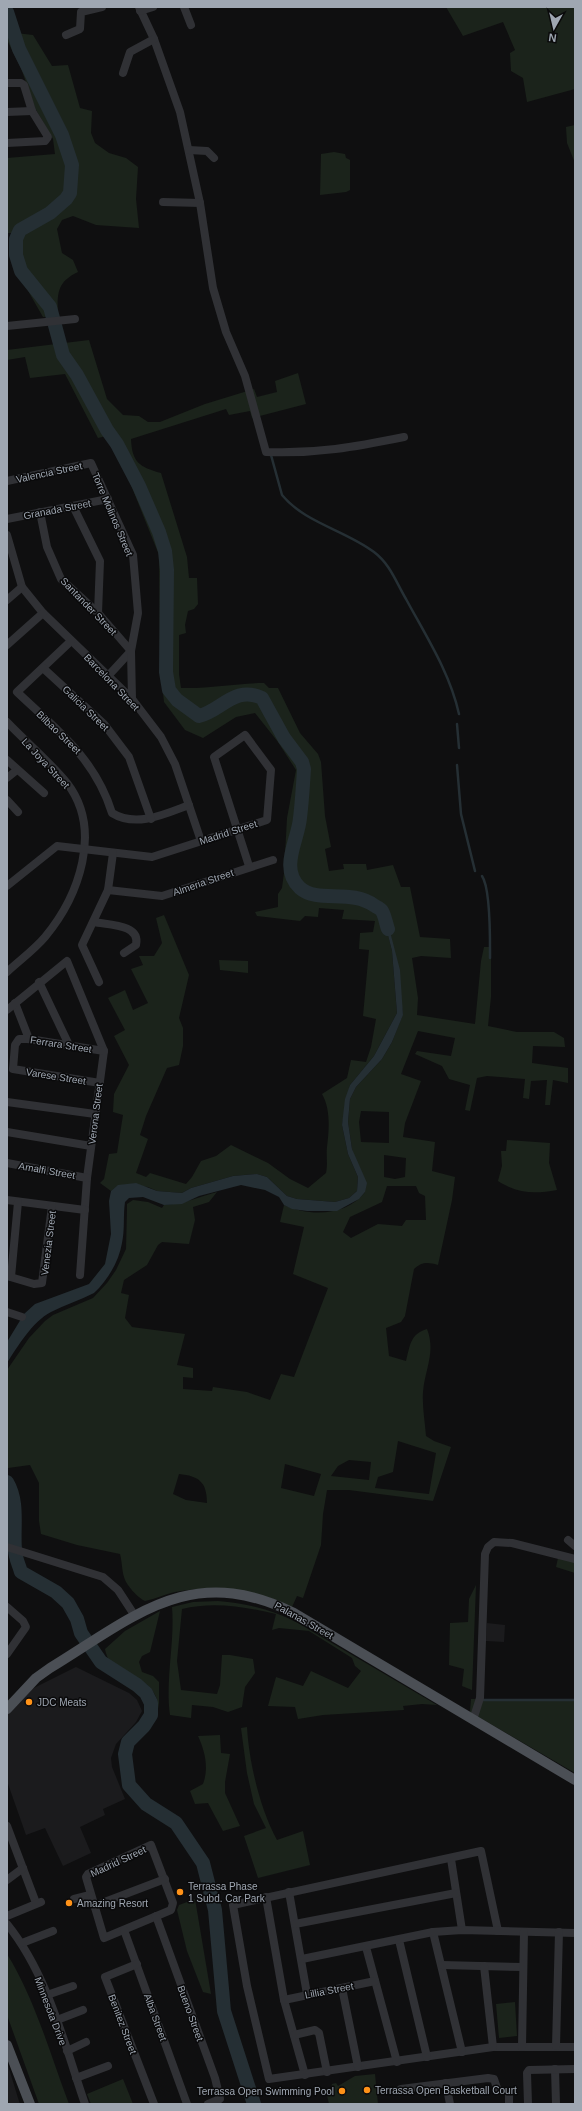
<svg xmlns="http://www.w3.org/2000/svg" width="582" height="2111" font-family="Arial,sans-serif">
  <rect width="100%" height="100%" fill="#0f0f10"/>
  <g fill="#1b1b1d">
    <path d="M487 1623 505 1625 504 1642 486 1641Z"/>
    <path d="M76 1667 129 1693 137 1700 142 1711 136 1722 116 1744 111 1758 112 1767 125 1799 103 1809 105 1815 80 1827 91 1853 63 1866 45 1828 26 1835 7 1781V1714L28 1691Z"/>
    <path d="M7 2062 18 2098 20 2104H7Z"/>
  </g>
  <g fill="#1b231b" fill-rule="evenodd">
    <path d="M446 7H575V89L527 102 523 78 511 71 510 53 515 50 503 22 463 36Z"/>
    <path d="M7 32 33 35 52 66 68 65 80 108 92 111 91 133 95 143 109 153 126 158 138 167 136 199 139 228 96 225 73 216 62 220 57 229 62 253 73 260 78 272C57 282 57 293 58 316L43 317 11 261V233H7V158L55 154 53 139 35 108 21 68 7 40Z"/>
    <path d="M575 125V163L567 143 566 127Z"/>
    <path d="M334 152 345 154 346 158 350 160V190L346 192 320 195 321 154Z"/>
    <path d="M89 340 107 399 123 415 139 416 148 422H160L205 404 254 389 257 397 277 392 275 381 298 373 306 404 252 418 250 411 229 415 226 409 131 439C132 462 139 467 161 473L187 557 189 578H197L198 604 194 609 188 611 185 625 186 633 179 635V674L181 688C209 689 236 683 264 683L269 688H278L300 733 318 754 321 762 325 816 331 847 325 849 329 871 344 869 343 864H366L367 870 393 865 401 887H410L420 937 450 939 451 958 421 956 412 958 418 998 417 1015 475 1024 481 961 484 947H491V997L488 1026 517 1032H554L564 1038 565 1047 533 1046 532 1063 568 1068V1083L553 1080 550 1105H545L547 1080 531 1081 529 1099 523 1098 525 1079 487 1076 477 1078 470 1111 465 1110 470 1085 449 1079 442 1066 415 1054 417 1051 451 1056 455 1038 418 1031 401 1074 421 1081 405 1123 403 1137 435 1142 432 1171 455 1177 452 1200 438 1265C427 1262 422 1262 414 1269L405 1316 401 1322 386 1328 389 1356 406 1361C410 1346 410 1334 427 1329 436 1352 425 1369 423 1392 422 1406 425 1422 426 1436L434 1441 451 1447 433 1501 349 1490H327L323 1514 321 1545 303 1598 297 1596 292 1607C254 1589 216 1585 175 1592 165 1594 156 1599 145 1601 138 1598 126 1585 124 1577 122 1571 122 1561 120 1554L77 1545 41 1534 39 1521V1483L30 1465 8 1468 7 1467V1370L29 1338 45 1321 53 1315 93 1298 107 1283 116 1270 126 1249 127 1210V1204L133 1200 148 1202 162 1208 164 1205C185 1204 198 1197 217 1192L209 1202 193 1207 195 1220 189 1244 162 1242 158 1245 147 1265 124 1280 121 1293 129 1295 125 1318 132 1327 185 1334 177 1365 193 1368V1378L183 1377V1389L212 1391 213 1387 247 1392 270 1400 281 1374 294 1377 328 1288 293 1274 304 1227 280 1222 284 1205C310 1217 347 1216 365 1192L362 1173 357 1166 352 1149 348 1122 350 1099 356 1087 382 1059 392 1042 403 1014 390 931 383 913 392 951 397 1013 374 1056 350 1085 342 1125 348 1154 358 1177 357 1191 349 1198 335 1202 297 1199 287 1196 267 1177 257 1174 233 1176 191 1188 182 1193 157 1191 148 1187 119 1185 111 1191 100 1183 104 1179 109 1154 117 1153 123 1115 113 1112 114 1094 129 1065 114 1036 125 1030 108 998 125 990 133 1010 148 1003 131 969 143 965 139 956H154L162 943 156 918 164 915 189 975 179 1018 183 1028V1046L179 1065 167 1068 146 1116 140 1135 148 1139 136 1173 146 1177 150 1173 186 1184 192 1177 201 1161 216 1156 231 1145 268 1163 290 1179 308 1188 326 1173C328 1164 326 1156 327 1147 329 1130 331 1110 322 1094L347 1078 351 1060 366 1062 371 1047 376 1019 363 1016 369 950 359 949 360 933 373 932 375 921 342 919 344 910 319 908 318 917 305 916 300 921 257 916 255 912 278 907V894L282 888 284 873 287 818 296 770 278 742 255 713 236 717 203 738 185 730 164 702 160 666 159 555 111 435 98 438 65 374 30 378 25 357 7 360V350ZM361 1111 389 1112V1143L361 1142 359 1122ZM384 1155 406 1158 405 1177 395 1179 384 1177ZM387 1186H416L419 1193 425 1196 426 1220H406L402 1226 378 1224 351 1238 343 1232 350 1217 382 1202ZM398 1441 436 1453 429 1494 375 1488 378 1477 393 1472ZM349 1460 371 1462 369 1480 331 1476 338 1466ZM285 1464 321 1474 314 1496 281 1488ZM179 1474C199 1476 207 1482 207 1503L186 1500 173 1494Z"/>
    <path d="M219 960 248 961V973L220 970Z"/>
    <path d="M507 1140 550 1143 549 1163 557 1190C535 1194 518 1194 498 1181L502 1166 501 1151H506Z"/>
    <path d="M558 1558 575 1562V1573L556 1567Z"/>
    <path d="M476 1585 472 1690 462 1686 464 1669 449 1665 450 1623 468 1622 469 1599Z"/>
    <path d="M218 1601C247 1603 272 1610 298 1623L437 1705 422 1704 403 1706 404 1710 323 1715 298 1719 295 1707 268 1706 276 1677 303 1686 311 1671 348 1688 361 1671 355 1666 352 1658 309 1631 279 1628 272 1630 276 1614C245 1607 214 1601 182 1609L177 1661 181 1690 217 1694 220 1685 222 1655H230L253 1659 255 1673 245 1687 242 1707 228 1712 213 1707 192 1705 191 1718 170 1715C165 1679 175 1643 172 1607L193 1602Z"/>
    <path d="M160 1611 150 1652 142 1656 139 1662 142 1672 153 1676 159 1682V1709C156 1678 129 1679 111 1663 108 1660 106 1654 105 1649L125 1631Z"/>
    <path d="M471 1699 575 1700V1773L470 1712Z"/>
    <path d="M247 1727C249 1762 260 1809 277 1840L303 1831 310 1865 258 1878 244 1836 266 1828 254 1804 247 1773 241 1728Z"/>
    <path d="M220 1735 221 1753 230 1754 225 1782V1793L240 1826 223 1831 208 1803 195 1804 190 1791 203 1784C209 1768 205 1751 198 1736Z"/>
    <path d="M195 1899 211 1994 203 1992 187 1951 177 1910 179 1905Z"/>
    <path d="M7 1954C35 1999 50 2054 69 2104H39L7 2015Z"/>
    <path d="M515 2002 517 2036 499 2038 496 2004Z"/>
    <path d="M375 2074 378 2104H329L327 2095H329L332 2084 336 2083 338 2086 355 2076 356 2085 355 2076Z"/>
    <path d="M123 2079 133 2104H91L87 2094Z"/>
  </g>
  <path fill="#252f34" d="M382 911 387 920 400 970 403 1015 392 1042 382 1059 356 1087 350 1099 348 1122 352 1149 367 1183 365 1192 359 1199 337 1211H307L292 1209 284 1205 279 1197 265 1190 241 1185 199 1196 182 1204 164 1205 143 1197 129 1198 125 1202C123 1216 125 1229 122 1243 119 1261 108 1280 94 1293 80 1300 65 1305 51 1312 32 1322 18 1346 7 1363V1342L24 1314 35 1304 89 1284 105 1264 111 1234 109 1201 111 1191 118 1185 136 1183 157 1191 182 1193 191 1188 233 1176 257 1174 267 1177 287 1196 297 1199 335 1202 349 1198 357 1191 358 1177 348 1154 342 1125 345 1099 350 1085 374 1056 397 1013 392 951Z"/>
  <g fill="none" stroke-linecap="round" stroke-linejoin="round">
    <g stroke="#252f34" stroke-width="2.5">
      <path d="M271 455 282 495C305 523 345 530 374 552 390 564 396 582 406 599 426 636 450 673 459 714"/>
      <path d="M457 724 459 748"/>
      <path d="M457 765 461 814 475 871"/>
      <path d="M482 876C491 889 490 940 490 958"/>
      <path d="M7 1515 15 1517"/>
      <path d="M482 1700H575"/>
    </g>
    <g stroke="#252f34" stroke-width="14">
      <path d="M7 12 19 49 62 135 72 165 70 193 66 199 50 213 20 230 16 239V255L21 271 50 307 63 355 77 375 107 430 117 444 139 486 159 532 165 551 167 570 166 672 169 690 177 700 199 716C221 711 235 685 262 698L284 738 302 762 304 769C303 785 302 802 300 818 298 841 279 868 300 888 318 904 351 888 375 906 377 907 381 909 382 911 385 916 386 924 388 929"/>
      <path d="M7 1482C19 1502 13 1528 15 1550 15 1557 19 1565 21 1572L56 1592 68 1603 77 1619 81 1633 101 1662 137 1685 146 1693 151 1703V1715L144 1726 128 1742 125 1754 129 1785 146 1804 176 1823 203 1863 215 1910 224 2011 254 2104"/>
    </g>
    <g stroke="#303135" stroke-width="8">
      <path d="M139 7 154 39 180 112 200 203 213 288 226 332 245 376 266 452C316 454 355 447 404 437"/>
      <path d="M184 7 191 25"/>
      <path d="M140 11 153 7"/>
      <path d="M66 35 80 29 81 12 102 7"/>
      <path d="M123 73 130 52 154 39"/>
      <path d="M7 83H21L24 85 32 111 48 137 45 141 7 143"/>
      <path d="M7 112 32 111"/>
      <path d="M189 150 207 151 214 158"/>
      <path d="M163 202 200 203"/>
      <path d="M7 326 75 319"/>
      <path d="M7 481 91 463 133 555 138 613 131 651 108 676"/>
      <path d="M73 506 100 561 98 613"/>
      <path d="M40 512 47 547 61 579 98 613 131 651 132 699"/>
      <path d="M7 519 108 499"/>
      <path d="M7 535 22 587 43 613 132 699 161 737 175 764 201 841"/>
      <path d="M7 600 22 587"/>
      <path d="M71 641 17 692C57 730 95 758 112 813 136 828 165 814 189 805"/>
      <path d="M7 645 43 613"/>
      <path d="M43 668 104 724 129 757 151 819"/>
      <path d="M7 722C26 742 50 762 67 783 103 830 79 896 45 937 34 950 20 960 7 972"/>
      <path d="M7 760 44 793"/>
      <path d="M7 778 17 770"/>
      <path d="M7 800 18 812"/>
      <path d="M7 886 57 846 152 857 267 820 271 770 245 735 214 757 249 866"/>
      <path d="M108 890 162 896 273 860"/>
      <path d="M94 922C108 925 141 924 136 945L124 953"/>
      <path d="M39 982 69 1045"/>
      <path d="M99 982 82 945 108 890 113 853"/>
      <path d="M15 1003 29 1039"/>
      <path d="M7 1010 67 961 104 1051 87 1178 80 1275"/>
      <path d="M100 1083 13 1069 15 1045 19 1039H29L104 1051"/>
      <path d="M7 1102 95 1114"/>
      <path d="M7 1132 91 1146"/>
      <path d="M7 1163 87 1178"/>
      <path d="M7 1200 85 1210"/>
      <path d="M7 1276 34 1284 42 1283 52 1206"/>
      <path d="M11 1277 18 1202"/>
      <path d="M7 1312 22 1317"/>
      <path d="M568 1540 575 1546"/>
      <path d="M7 1547 103 1577 118 1590 135 1616"/>
      <path d="M7 1607 23 1621 26 1627 7 1654"/>
      <path d="M473 1720 480 1698 485 1554 488 1547 494 1542 512 1543 575 1559"/>
      <path d="M7 1826 36 1903"/>
      <path d="M151 1845 173 1903 171 1910 104 1938 86 1877 88 1874Z"/>
      <path d="M451 1859 462 1930"/>
      <path d="M7 1880 23 1868"/>
      <path d="M289 1892 307 1994"/>
      <path d="M266 1897 284 2000 305 2075"/>
      <path d="M74 1899 90 1895"/>
      <path d="M94 1906 165 1879"/>
      <path d="M7 1916 41 1902"/>
      <path d="M156 1916 215 2078 220 2099 208 2104"/>
      <path d="M7 1924C48 1975 64 2043 85 2104"/>
      <path d="M295 1924 456 1893"/>
      <path d="M124 1930 187 2104"/>
      <path d="M498 1931 481 1851 233 1905 247 1986 269 2079 493 2047H575"/>
      <path d="M433 1932 462 2052"/>
      <path d="M399 1940 427 2057"/>
      <path d="M22 1943 53 1931"/>
      <path d="M366 1947 397 2062"/>
      <path d="M302 1959 433 1932 462 1930 575 1933"/>
      <path d="M137 1964 105 1977 154 2104"/>
      <path d="M442 1965 523 1967"/>
      <path d="M484 1966 493 2047"/>
      <path d="M342 1988 358 2067"/>
      <path d="M47 1995 73 1986"/>
      <path d="M284 2000 375 1981"/>
      <path d="M57 2020 83 2010"/>
      <path d="M294 2035 315 2030 319 2033 327 2072"/>
      <path d="M556 2046 559 1932"/>
      <path d="M522 2047 524 1932"/>
      <path d="M67 2051 86 2042"/>
      <path d="M555 2069 556 2104"/>
      <path d="M76 2078 108 2066"/>
      <path d="M446 2083 450 2104"/>
      <path d="M401 2089 488 2078 494 2079 497 2088"/>
      <path d="M509 2093V2104"/>
      <path d="M528 2104 527 2073 529 2070 575 2069"/>
    </g>
    <g stroke="#4b4f55" stroke-width="10">
      <path d="M7 1709 36 1678 50 1668C135 1616 191 1562 294 1613L575 1780"/>
      <path d="M7 2045 30 2104"/>
    </g>
  </g>
  <g fill="#ff9218" stroke="#0a0a0b" stroke-width="1.5">
    <circle cx="29" cy="1702" r="4"/>
    <circle cx="180" cy="1892" r="4"/>
    <circle cx="69" cy="1903" r="4"/>
    <circle cx="367" cy="2090" r="4"/>
    <circle cx="342" cy="2091" r="4"/>
  </g>
  <g text-anchor="middle" stroke-width="3" stroke-linejoin="round" paint-order="stroke">
    <g font-size="10" fill="#9fa7b2" stroke="#0a0a0b">
      <text transform="translate(49 472) rotate(-12)" y="4">Valencia Street</text>
      <text transform="translate(57 509) rotate(-11)" y="4">Granada Street</text>
      <text transform="translate(113 514) rotate(67)" y="4">Torre Molinos Street</text>
      <text transform="translate(89 606) rotate(46)" y="4">Santander Street</text>
      <text transform="translate(112 682) rotate(46)" y="4">Barcelona Street</text>
      <text transform="translate(86 708) rotate(44)" y="4">Galicia Street</text>
      <text transform="translate(59 732) rotate(44)" y="4">Bilbao Street</text>
      <text transform="translate(46 763) rotate(47)" y="4">La Joya Street</text>
      <text transform="translate(228 832) rotate(-18)" y="4">Madrid Street</text>
      <text transform="translate(203 882) rotate(-19)" y="4">Almeria Street</text>
      <text transform="translate(61 1044) rotate(9)" y="4">Ferrara Street</text>
      <text transform="translate(56 1076) rotate(9)" y="4">Varese Street</text>
      <text transform="translate(95 1114) rotate(-83)" y="4">Verona Street</text>
      <text transform="translate(47 1170) rotate(10)" y="4">Amalfi Street</text>
      <text transform="translate(48 1243) rotate(-83)" y="4">Venezia Street</text>
      <text transform="translate(304 1620) rotate(29)" y="4">Palanas Street</text>
      <text transform="translate(118 1861) rotate(-25)" y="4">Madrid Street</text>
      <text transform="translate(329 1990) rotate(-11)" y="4">Lillia Street</text>
      <text transform="translate(51 2011) rotate(69)" y="4">Minnesota Drive</text>
      <text transform="translate(191 2013) rotate(70)" y="4">Bueno Street</text>
      <text transform="translate(156 2017) rotate(70)" y="4">Alba Street</text>
      <text transform="translate(123 2024) rotate(69)" y="4">Benitez Street</text>
    </g>
    <g font-size="10" fill="#9fa7b2" stroke="#0a0a0b" text-anchor="start">
      <text x="37" y="1706">JDC Meats</text>
      <text x="188" y="1890">Terrassa Phase<tspan x="188" dy="12">1 Subd. Car Park</tspan></text>
      <text x="77" y="1907">Amazing Resort</text>
      <text x="375" y="2094">Terrassa Open Basketball Court</text>
      <text x="334" y="2095" text-anchor="end">Terrassa Open Swimming Pool</text>
    </g>
  </g>
  <rect width="582" height="2111" fill="none" stroke="#9fa7b2" stroke-width="16"/>
  <g transform="translate(554 28) rotate(188)" stroke="#0a0a0b" stroke-width="3" paint-order="stroke">
  <path d="M0-3L7 15L0 10L-7 15Z" fill="#9fa7b2"/>
  <text y="-6" font-size="11" font-weight="bold" text-anchor="middle" fill="#9fa7b2">N</text>
  </g>
</svg>
